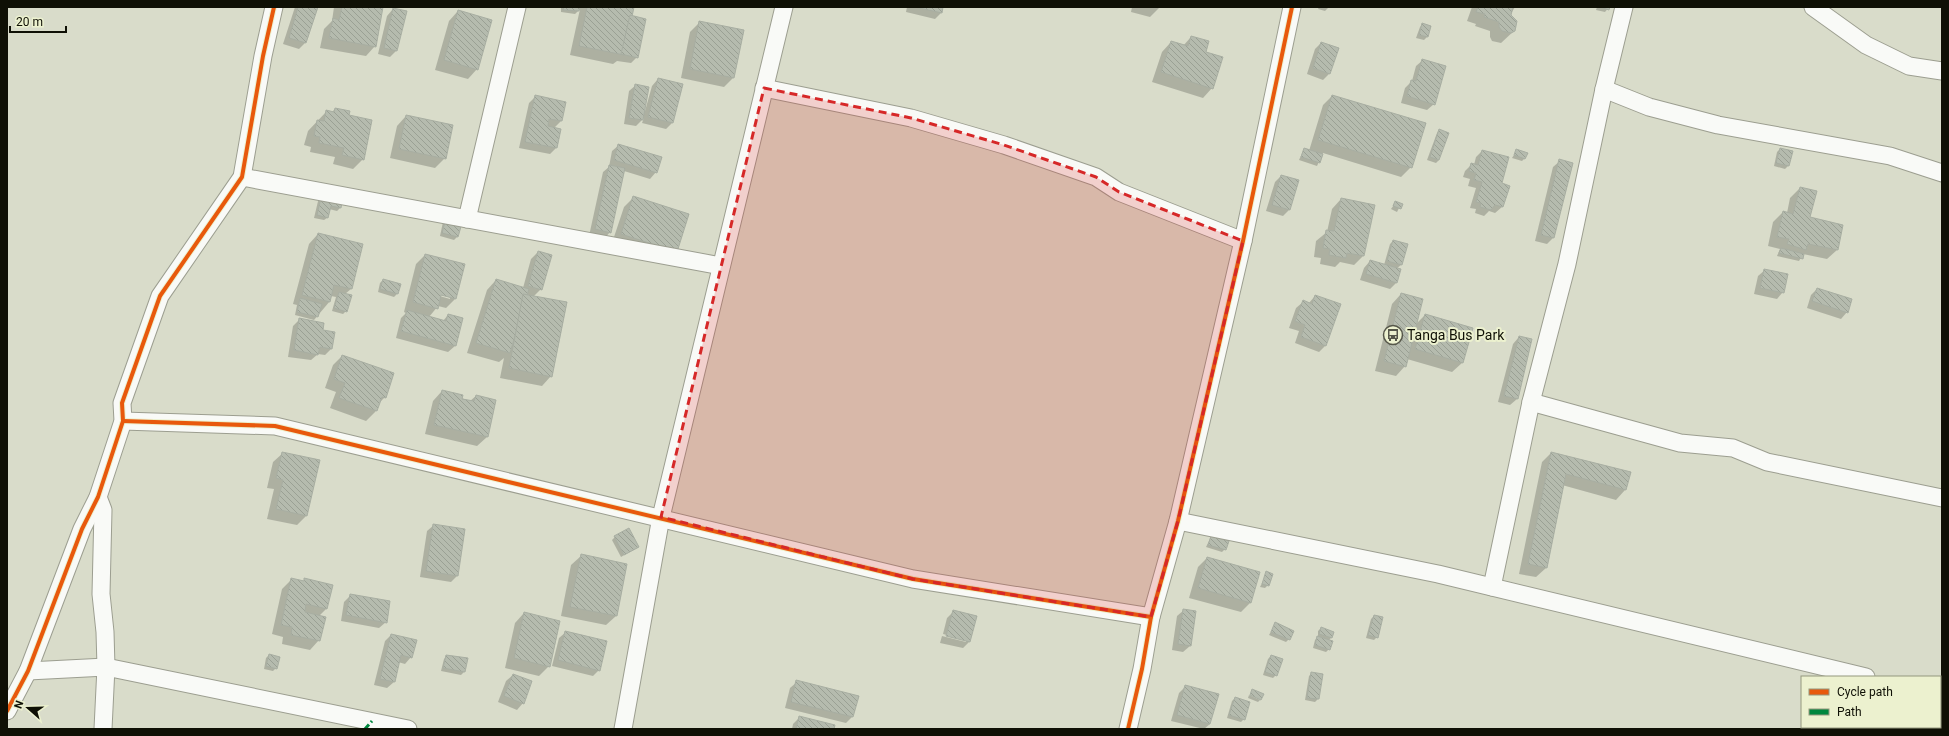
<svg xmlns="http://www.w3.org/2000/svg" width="1949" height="736" font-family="Roboto,sans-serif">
  <defs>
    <pattern id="building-back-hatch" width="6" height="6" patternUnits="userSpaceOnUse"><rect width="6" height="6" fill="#b5bbae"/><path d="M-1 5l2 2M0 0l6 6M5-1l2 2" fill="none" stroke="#9aa094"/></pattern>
  </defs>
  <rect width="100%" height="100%" fill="#d9dcca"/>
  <g fill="#0003" fill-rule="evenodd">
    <path d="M295 7H316L305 43 299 49 283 44Z"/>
    <path d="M334 7H382L375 46 366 56 320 48 324 29 332 21Z"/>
    <path d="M561 7H633L631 17 637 57 631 63 617 61 613 64 570 55 580 9 575 14 561 12Z"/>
    <path d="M907 7H942L941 13 935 19 906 12Z"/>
    <path d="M1132 7H1160L1150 17 1131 12Z"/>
    <path d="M1319 7H1329L1325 11 1318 9Z"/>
    <path d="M1472 7H1515L1510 15 1516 22 1515 30 1501 43 1492 41 1490 37V31L1475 26 1476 24 1467 21Z"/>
    <path d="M1597 7H1609L1605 12 1596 10Z"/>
    <path d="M393 9 396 51 390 57 378 54 387 16Z"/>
    <path d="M458 11 477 69 468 79 435 70 449 21Z"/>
    <path d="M700 22 733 78 724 87 681 78 690 32Z"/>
    <path d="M1423 24 1427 37 1424 40 1416 38 1420 27Z"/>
    <path d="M1191 37 1205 53 1212 88 1203 98 1152 82 1162 52 1171 42 1183 46Z"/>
    <path d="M1321 43 1330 73 1323 80 1307 74 1315 49Z"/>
    <path d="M1423 60 1434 104 1427 110 1401 103 1405 88 1412 81 1416 66Z"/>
    <path d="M658 79 672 123 666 129 642 123 644 118 636 126 624 124 629 91 636 85 644 111H645L652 86Z"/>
    <path d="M1332 96 1411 167 1401 177 1323 153 1317 166 1299 160 1304 149 1309 151 1323 105Z"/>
    <path d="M535 97 565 103 561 121 554 128 556 148 550 154 519 148 529 103Z"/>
    <path d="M335 109 348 116 363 159 353 169 333 164 335 157 310 152 311 147 304 145 308 131 326 112 331 113Z"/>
    <path d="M406 116 445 158 435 168 390 158 397 126Z"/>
    <path d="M1439 130V160L1436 163 1427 160 1437 133Z"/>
    <path d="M619 145 656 172 650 179 624 171 610 232 604 239 589 236 603 172 609 167 612 151Z"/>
    <path d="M1780 149 1788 166 1785 169 1774 166 1777 152Z"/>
    <path d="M1517 150 1525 158 1522 161 1512 158Z"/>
    <path d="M1482 151 1500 184 1502 207 1495 213 1489 211 1484 216 1475 213 1476 209 1470 208 1476 188 1468 186 1470 179 1463 177 1465 171 1472 164 1474 165 1476 157Z"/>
    <path d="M1560 161 1553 238 1547 244 1535 241 1553 167Z"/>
    <path d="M1281 176 1289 210 1283 216 1266 211 1275 182Z"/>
    <path d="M1800 188 1809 218 1837 250 1827 259 1803 254 1799 261 1777 256 1780 249 1768 246 1773 222 1783 212 1787 213 1790 198Z"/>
    <path d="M319 197 342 198 340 208 337 211 329 209 327 218 324 220 314 218Z"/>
    <path d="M634 197 676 251 612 243 624 207Z"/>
    <path d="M1341 199 1363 256 1354 265 1340 262 1335 267 1320 264 1321 258 1314 257 1316 241 1327 232 1332 209Z"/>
    <path d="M1396 202 1401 204 1397 212 1391 209Z"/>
    <path d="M446 219 457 237 454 240 440 236 443 222Z"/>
    <path d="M318 234 362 245 351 289 345 294 346 311 343 314 332 311 336 297 331 296 330 301 314 320 295 315 297 305 293 304 309 244Z"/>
    <path d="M1393 241 1407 245 1401 265 1396 269 1397 282 1390 289 1360 280 1364 268 1370 261 1384 265 1390 244Z"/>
    <path d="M538 252 541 289 533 297 551 376 542 386 500 378 504 358 499 362 467 353 487 290 496 280 523 288 531 259Z"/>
    <path d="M425 255 455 299 446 308 438 306 429 317 443 321 448 315 455 346 448 352 396 338 401 318 406 313 404 312 416 264ZM437 293 450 297V299L436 295Z"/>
    <path d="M1765 270 1783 292 1777 299 1754 294 1758 276Z"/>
    <path d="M383 280 397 294 394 297 378 292 380 283Z"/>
    <path d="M1817 289 1847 312 1841 319 1807 308 1811 295Z"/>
    <path d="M1401 294 1416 324 1425 315 1472 329 1462 363 1452 372 1407 359 1405 366 1396 376 1375 371 1392 304Z"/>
    <path d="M1315 296 1326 345 1319 352 1295 343 1299 331 1289 328 1296 308 1303 302 1309 303Z"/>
    <path d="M299 320 322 331 331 349 325 355 318 354 311 360 288 357 293 326Z"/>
    <path d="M1519 337 1517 399 1510 405 1498 402 1513 344Z"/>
    <path d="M342 356 385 397 379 403 376 411 366 421 330 408 336 392 325 388 333 365Z"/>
    <path d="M442 391 470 401 476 396 487 437 477 446 425 434 433 401Z"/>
    <path d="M283 453 306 516 297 525 267 519 274 489 267 488 273 462Z"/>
    <path d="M1551 453 1630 473 1625 490 1616 500 1562 485 1546 568 1536 577 1519 574 1542 462Z"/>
    <path d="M434 525 457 576 451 582 420 577 427 531Z"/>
    <path d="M615 537 638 547 621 557 612 540Z"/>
    <path d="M1211 537 1225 549 1222 552 1206 547Z"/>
    <path d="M581 556 616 616 606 625 561 616 571 565Z"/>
    <path d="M1207 558 1259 572 1250 603 1241 612 1189 598 1198 567Z"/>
    <path d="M1267 573 1268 585 1265 588 1260 587Z"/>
    <path d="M292 579 302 582 305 580 326 609 319 616V640L310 650 282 644 283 637 272 634 282 589Z"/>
    <path d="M351 595 386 622 379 628 341 621 344 602Z"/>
    <path d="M1184 610 1190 646 1183 652 1172 650 1177 616Z"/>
    <path d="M953 612 975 617 969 642 963 648 940 643 942 636 966 642V640L943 634 947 618Z"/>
    <path d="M524 613 549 666 539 676 505 668 515 623Z"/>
    <path d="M1374 616 1377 637 1374 640 1366 638 1371 619Z"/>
    <path d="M1275 624 1289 639 1286 642 1269 635Z"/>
    <path d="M1321 628 1331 638 1328 641 1329 649 1326 652 1313 648 1315 640 1318 637V631Z"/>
    <path d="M566 632 599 670 593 676 552 666 559 638Z"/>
    <path d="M391 635 411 657 405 664 398 662 394 682 387 688 374 685 385 641Z"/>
    <path d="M269 655 276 668 273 671 264 669 266 658Z"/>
    <path d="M447 656 464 672 461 675 441 671 444 659Z"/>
    <path d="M1271 656 1276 675 1273 678 1263 675 1268 659Z"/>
    <path d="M1312 673 1322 675 1318 699 1315 702 1305 700 1309 676Z"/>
    <path d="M513 675 523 703 517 710 498 702 506 681Z"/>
    <path d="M797 682 852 717 846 723 785 708 790 688Z"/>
    <path d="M1186 686 1210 724 1204 729 1171 721 1179 693Z"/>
    <path d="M1249 695 1260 700 1258 702 1248 698Z"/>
    <path d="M1235 698 1244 719 1241 722 1227 718 1232 701Z"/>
    <path d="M800 717 833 729H792L793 724Z"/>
  </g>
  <g fill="url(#building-back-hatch)" stroke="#a8aea2">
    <path d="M298 7H318L306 43 289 38Z"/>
    <path d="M342 7H383L376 47 329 38 333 18 339 20Z"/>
    <path d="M564 7H580L579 11 563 10Z"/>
    <path d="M587 7H634L624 55 579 46Z"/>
    <path d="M915 7H943L942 13Z"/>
    <path d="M1478 7H1513L1511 15 1517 21 1515 31 1511 33 1502 31 1499 27V22L1484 17 1485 14 1476 12Z"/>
    <path d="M1600 7H1610L1609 10Z"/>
    <path d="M393 8 407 11 397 51 384 48Z"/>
    <path d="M458 10 492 20 478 70 444 60Z"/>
    <path d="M630 15 646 19 638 58 621 54Z"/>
    <path d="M699 21 744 30 734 78 690 69Z"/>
    <path d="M1422 23 1431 26 1428 37 1419 35Z"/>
    <path d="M1191 36 1209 41 1206 52 1223 57 1213 89 1161 72 1171 41 1188 46Z"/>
    <path d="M1321 42 1339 48 1330 74 1313 68Z"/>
    <path d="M1422 59 1446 66 1435 105 1407 96 1411 80 1416 81Z"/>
    <path d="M658 78 683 84 673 123 648 117Z"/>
    <path d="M635 84 649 87 643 120 629 118Z"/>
    <path d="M535 95 566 102 562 121 549 119 548 126 561 129 557 148 525 142Z"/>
    <path d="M1332 95 1426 123 1412 168 1318 140Z"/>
    <path d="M335 108 350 111 349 115 372 120 364 160 342 155 344 148 319 143 320 137 314 136 317 120 324 121 326 110 334 112Z"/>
    <path d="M406 115 453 125 446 159 399 149Z"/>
    <path d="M1439 129 1449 133 1439 160 1430 157Z"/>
    <path d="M618 144 662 157 657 173 614 160Z"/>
    <path d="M1304 148 1323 154 1320 163 1301 157Z"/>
    <path d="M1780 148 1793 151 1789 166 1776 163Z"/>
    <path d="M1516 149 1528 153 1525 159 1514 155Z"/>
    <path d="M1482 150 1509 157 1502 183 1510 186 1503 207 1495 205 1491 210 1480 207 1481 203 1476 202 1482 182 1474 180 1476 173 1469 171 1471 163 1478 165Z"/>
    <path d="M1559 159 1573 163 1554 238 1541 235Z"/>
    <path d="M609 165 625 168 611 233 595 229Z"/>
    <path d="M1281 175 1299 180 1290 210 1272 205Z"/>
    <path d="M1800 187 1817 191 1810 217 1843 225 1838 250 1808 244 1806 250 1787 244 1789 239 1777 237 1783 211 1793 214Z"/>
    <path d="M322 193 343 197 341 208 331 206 328 218 317 215Z"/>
    <path d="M633 196 689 214 677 252 621 234Z"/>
    <path d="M1341 198 1375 205 1364 256 1347 253 1346 258 1329 255 1330 249 1323 248 1326 230 1334 231Z"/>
    <path d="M1395 201 1403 204 1401 209 1393 206Z"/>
    <path d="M446 218 462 223 458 237 442 233Z"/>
    <path d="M318 233 363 244 352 289 334 285 330 302 302 295Z"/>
    <path d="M1393 240 1408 244 1402 265 1387 261Z"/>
    <path d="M1781 248 1804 254 1803 259 1779 253Z"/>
    <path d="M538 251 552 255 542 290 528 286Z"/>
    <path d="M425 254 465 264 456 299 441 295 438 309 413 302Z"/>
    <path d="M1370 260 1401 269 1397 283 1366 274Z"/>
    <path d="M1764 269 1788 274 1784 293 1760 288Z"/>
    <path d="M383 279 401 284 398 294 380 289Z"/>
    <path d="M496 279 529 289 510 353 476 343Z"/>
    <path d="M1817 288 1852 299 1848 313 1812 301Z"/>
    <path d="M339 292 352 295 347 312 334 308Z"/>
    <path d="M1401 293 1423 299 1406 367 1384 361Z"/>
    <path d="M523 294 567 302 552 377 509 368Z"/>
    <path d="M1315 295 1341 304 1326 346 1301 337 1305 325 1295 321 1303 300 1312 304Z"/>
    <path d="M300 298 322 304 318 317 297 312Z"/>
    <path d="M407 310 446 321 448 314 463 318 456 346 401 331Z"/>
    <path d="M1425 314 1473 328 1463 363 1415 349Z"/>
    <path d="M299 318 324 323 323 330 335 332 332 349 320 347 318 355 294 350Z"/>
    <path d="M1519 336 1532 339 1518 399 1504 396Z"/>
    <path d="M342 355 394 373 386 398 382 397 377 411 339 398 345 383 334 379Z"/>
    <path d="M442 390 463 395 462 399 474 401 476 395 496 400 488 437 434 425Z"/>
    <path d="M282 452 320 460 307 516 276 509 283 480 276 478Z"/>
    <path d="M1551 452 1631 472 1626 490 1566 474 1547 568 1528 564Z"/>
    <path d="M433 524 465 529 458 576 426 571Z"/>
    <path d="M629 528 639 547 624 555 614 536Z"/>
    <path d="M1211 536 1229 541 1226 550 1208 545Z"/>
    <path d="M581 554 627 564 617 616 570 607Z"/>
    <path d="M1207 557 1260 572 1251 603 1198 588Z"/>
    <path d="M1266 571 1273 574 1269 586 1262 584Z"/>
    <path d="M291 578 304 581V578L333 585 327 609 306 604 305 612 326 617 320 641 291 635 292 627 281 625Z"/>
    <path d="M350 594 390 601 387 623 346 615Z"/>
    <path d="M1183 609 1196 611 1191 646 1178 644Z"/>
    <path d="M953 610 977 616 970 642 946 636Z"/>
    <path d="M524 612 560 621 550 667 514 658Z"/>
    <path d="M1374 615 1383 617 1378 638 1368 635Z"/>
    <path d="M1275 622 1294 631 1290 640 1271 632Z"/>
    <path d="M1321 627 1334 632 1332 638 1319 634Z"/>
    <path d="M565 631 607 641 600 671 558 660Z"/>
    <path d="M391 634 417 640 412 658 401 655 395 682 380 679Z"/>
    <path d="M1317 636 1333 641 1330 650 1315 645Z"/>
    <path d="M269 654 280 657 277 669 266 666Z"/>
    <path d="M446 655 468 658 465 672 443 668Z"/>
    <path d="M1271 655 1283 659 1277 676 1265 672Z"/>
    <path d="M1311 672 1323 674 1319 699 1307 698Z"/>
    <path d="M513 674 532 681 524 704 504 696Z"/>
    <path d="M796 680 859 696 853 717 791 702Z"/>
    <path d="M1185 685 1219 694 1210 724 1177 715Z"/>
    <path d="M1252 689 1264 694 1261 700 1250 695Z"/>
    <path d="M1235 697 1250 702 1245 720 1229 715Z"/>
    <path d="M799 716 835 725 834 729H796Z"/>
  </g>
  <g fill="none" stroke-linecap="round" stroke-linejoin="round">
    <g stroke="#9c9e90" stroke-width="19">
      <g id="minor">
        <path d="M1813 7 1866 45 1909 66 1942 71"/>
        <path d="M764 88 911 118 1004 145 1096 177 1119 192 1243 241"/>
        <path d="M1604 89 1649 107 1718 125 1890 156 1942 173"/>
        <path d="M242 177 721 266"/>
        <path d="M467 219 517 7"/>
        <path d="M1531 402 1680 443 1733 448 1767 462 1942 498"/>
        <path d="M123 421 275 426 913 579 1151 617"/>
        <path d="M98 497 103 510 101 594 105 632 106 667 103 729"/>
        <path d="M1178 521 1438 574 1866 677"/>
        <path d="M1492 587 1531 402 1567 264 1604 89 1624 7"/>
        <path d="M28 671 106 667 408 729"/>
        <path d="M1940 694 1942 695"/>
        <path d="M7 711 28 671 82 529 98 497 123 421 122 403 160 296 242 177 263 56 274 7"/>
        <path d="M623 729 661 517 784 7"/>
        <path d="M1128 729 1142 669 1151 617 1178 521 1243 241 1292 7"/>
      </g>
    </g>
    <use href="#minor" stroke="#f9faf7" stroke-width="17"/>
    <path stroke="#00873e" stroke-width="3" stroke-dasharray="6 3" stroke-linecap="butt" d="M365 729 372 721"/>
    <g stroke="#ecf1cf" stroke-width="6">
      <g id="cycleway">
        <path d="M123 421 275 426 913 579 1151 617"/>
        <path d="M7 711 28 671 82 529 98 497 123 421 122 403 160 296 242 177 263 56 274 7"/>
        <path d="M1128 729 1142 669 1151 617 1178 521 1243 241 1292 7"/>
      </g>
    </g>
    <use href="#cycleway" stroke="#e8590c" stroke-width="4"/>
  </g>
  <path fill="#d62828" fill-opacity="0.2" stroke="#d62828" stroke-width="3" stroke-dasharray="8 5" stroke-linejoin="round" d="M764 88 911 118 1004 145 1096 177 1119 192 1243 241 1178 521 1151 617 913 579 661 517Z"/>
  <defs>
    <g id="bus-ring" transform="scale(1)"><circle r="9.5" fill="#ecf1cf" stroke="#56574a" stroke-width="1.5"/><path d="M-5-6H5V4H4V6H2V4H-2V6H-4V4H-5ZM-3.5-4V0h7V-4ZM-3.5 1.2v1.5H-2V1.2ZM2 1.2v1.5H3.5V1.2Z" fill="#56574a"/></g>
  </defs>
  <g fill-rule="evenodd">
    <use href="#bus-ring" x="1393" y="335"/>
  </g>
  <g text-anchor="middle" stroke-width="4" stroke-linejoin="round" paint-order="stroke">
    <g font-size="14" fill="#0f1005" stroke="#ecf1cf" text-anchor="start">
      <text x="1407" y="340">Tanga Bus Park</text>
    </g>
  </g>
  <rect width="1949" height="736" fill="none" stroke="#0f1005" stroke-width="16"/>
  <rect x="1801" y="676" width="140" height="52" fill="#ecf1cf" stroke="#94977e"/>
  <rect x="1809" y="689" width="20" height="6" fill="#e8590c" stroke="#94977e"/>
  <text x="1837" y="696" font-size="12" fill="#0f1005">Cycle path</text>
  <rect x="1809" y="709" width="20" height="6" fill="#00873e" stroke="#94977e"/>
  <text x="1837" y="716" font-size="12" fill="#0f1005">Path</text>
  <g transform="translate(28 708) rotate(290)" stroke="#ecf1cf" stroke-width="3" paint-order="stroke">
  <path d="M0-3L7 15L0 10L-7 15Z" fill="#0f1005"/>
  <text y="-6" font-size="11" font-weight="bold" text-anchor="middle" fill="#0f1005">N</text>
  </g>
  <path d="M10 26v6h56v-6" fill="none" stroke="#0f1005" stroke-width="2"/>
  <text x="16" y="26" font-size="12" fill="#0f1005" stroke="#ecf1cf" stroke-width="3" paint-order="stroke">20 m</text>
</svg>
